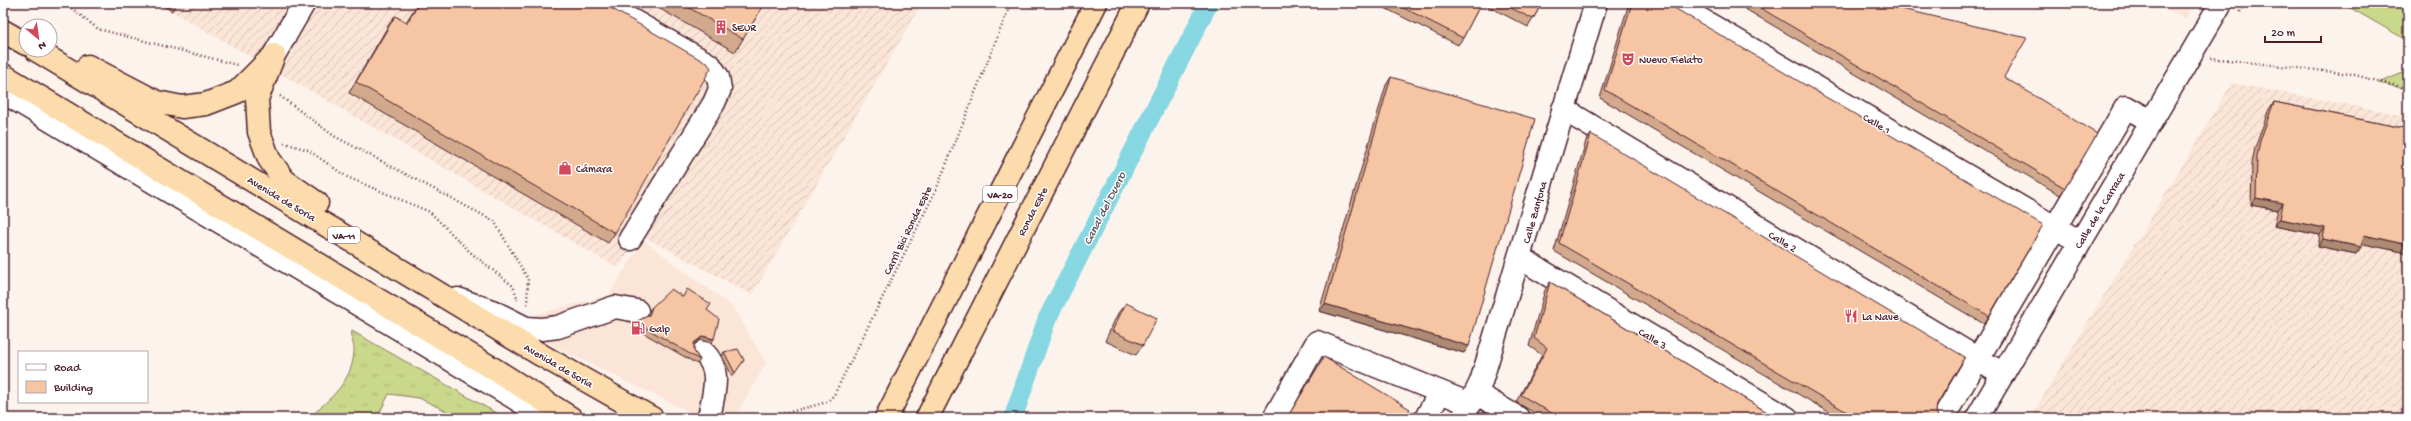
<svg xmlns="http://www.w3.org/2000/svg" width="2411" height="421" font-family="'Gochi Hand',sans-serif">
  <defs>
    <pattern id="industrial-furrows" width="10" height="10" patternUnits="userSpaceOnUse"><rect width="10" height="10" fill="#fbe5d7"/><path d="M-1 1l2-2M0 10L10 0M9 11l2-2" fill="none" stroke="#d9c4b9"/></pattern>
    <pattern id="grass-tufts" width="24" height="20" patternUnits="userSpaceOnUse"><rect width="24" height="20" fill="#cad88c"/><path d="M3 7l-1-3M5 7V3M7 7l1-3M15 17l-1-3M17 17v-4M19 17l1-3" fill="none" stroke="#afb979"/></pattern>
  </defs>
  <rect width="100%" height="100%" fill="#fdf3ed"/>
  <filter id="ink" filterUnits="userSpaceOnUse"><feTurbulence type="fractalNoise" baseFrequency=".025" numOctaves="2"/><feDisplacementMap in="SourceGraphic" scale="8" xChannelSelector="R" yChannelSelector="G"/><feConvolveMatrix kernelMatrix="1 2 1 2 8 2 1 2 1" color-interpolation-filters="sRGB"/></filter>
  <g filter="url(#ink)">
    <g fill="#fbe5d7">
      <path d="M2154 3H2194L2186 18Z"/>
      <path d="M643 240 732 306 766 363 735 418H702L537 338 526 317 609 295Z"/>
    </g>
    <g fill="url(#industrial-furrows)">
      <path d="M157 3H922L752 295 641 235 618 268Z"/>
      <path d="M2232 83 2408 116V418H2030Z"/>
    </g>
    <g fill="url(#grass-tufts)" stroke="#8a7c5c">
      <path d="M2408 71V89L2378 83Z"/>
      <path d="M352 331 505 418H461L419 398 389 394 377 418H309C329 399 352 383 354 352 355 344 350 340 352 331Z"/>
    </g>
    <path fill="#cad88c" stroke="#8a7c5c" d="M2342 3H2408V41Z"/>
    <g fill="none" stroke-linecap="round" stroke-linejoin="round">
      <path stroke="#86d7e1" stroke-width="19" d="M1013 418 1047 319 1209 3"/>
      <g stroke="#4a1f2b" stroke-width="25">
        <g id="minor">
          <path d="M602 3 710 65 718 77 720 89 714 103 630 239"/>
          <path d="M1673 3 2080 242"/>
          <path d="M274 55 304 3"/>
          <path d="M3 92 548 418"/>
          <path d="M1563 109 2003 374"/>
          <path d="M1520 258 1787 418"/>
          <path d="M458 299 492 311 526 328 542 329 558 327 615 307 637 311"/>
          <path d="M703 352C723 370 713 394 709 418"/>
          <path d="M1476 393 1518 418"/>
          <path d="M1274 418 1317 342 1470 404"/>
          <path d="M1426 418 1440 392"/>
          <path d="M1463 418 1481 382 1596 3"/>
          <path d="M1943 418 2126 107 2151 121"/>
          <path d="M1977 418 2221 3"/>
        </g>
      </g>
      <g stroke="#4a1f2b" stroke-width="25">
        <g id="highway">
          <path d="M3 31 26 44"/>
          <path d="M36 50 541 355 652 418"/>
          <path d="M274 55 257 99 259 132 269 159 284 180 317 203"/>
          <path d="M88 66 157 102 182 107 206 104 237 92 269 60"/>
          <path d="M3 75 497 371 571 418"/>
          <path d="M886 418 1096 3"/>
          <path d="M927 418 1138 3"/>
        </g>
      </g>
      <g stroke="#4a1f2b" stroke-width="2.5" stroke-dasharray="1 3" stroke-linecap="butt">
        <path d="M65 3 98 29 237 65"/>
        <path d="M2240 12 2246 3"/>
        <path d="M2211 58 2351 74 2408 89"/>
        <path d="M280 96 334 136 494 221 528 279 527 307"/>
        <path d="M284 143 308 150 347 177 430 212 470 252 513 286 518 300"/>
        <path d="M768 418 827 402 834 395 936 190 1011 3"/>
      </g>
      <use href="#minor" stroke="#fff" stroke-width="22"/>
      <use href="#highway" stroke="#fcdcac" stroke-width="22"/>
    </g>
    <g fill="#d3a98d" stroke="#4a1f2b">
      <path d="M158 3H177L172 11Z"/>
      <path d="M418 3H602L615 233 608 243 349 93 388 26 395 16 406 22Z"/>
      <path d="M650 3H765L743 39 735 52Z"/>
      <path d="M1375 3H1481L1463 38 1458 45Z"/>
      <path d="M1482 3H1542L1533 19 1528 27Z"/>
      <path d="M1629 3H1666L1989 316 1984 324 1600 98Z"/>
      <path d="M1735 3H1876L2004 77 2065 188 2060 195Z"/>
      <path d="M1391 77 1464 353 1319 311 1386 85Z"/>
      <path d="M2274 102 2408 129V264H2405L2407 253 2362 243 2356 254 2318 246 2320 235 2274 226 2278 210 2251 205 2252 163 2255 148 2269 109Z"/>
      <path d="M1591 134 1937 404 1936 411 1937 418H1839L1554 251 1586 141Z"/>
      <path d="M1550 282 1777 418H1543L1516 402 1542 355 1529 346 1545 290Z"/>
      <path d="M1126 303 1143 345 1136 355 1105 341 1118 313Z"/>
      <path d="M652 307 707 310 711 343 700 340 694 345V351L700 360 697 364 633 327 636 322 647 316 649 311Z"/>
      <path d="M724 352 744 360 732 376 722 356Z"/>
    </g>
    <g fill="#ac8a73" stroke="#4a1f2b">
      <path d="M2256 198 2283 203 2278 210 2251 205Z"/>
      <path d="M2280 219 2325 228 2320 235 2274 226Z"/>
      <path d="M2364 235 2408 245V251L2407 253 2359 243Z"/>
      <path d="M2323 239 2361 247 2356 254 2318 246Z"/>
      <path d="M2408 259V264H2405Z"/>
      <path d="M1325 304 1469 346 1464 353 1319 311Z"/>
      <path d="M703 336 714 339 711 343 700 340 691 348 694 343Z"/>
    </g>
    <g fill="#f5c5a4" stroke="#4a1f2b">
      <path d="M419 3H602L708 64 711 68 615 233 356 82 395 16 407 23Z"/>
      <path d="M681 3H765L743 39Z"/>
      <path d="M1394 3H1481L1463 38Z"/>
      <path d="M1501 3H1542L1533 19Z"/>
      <path d="M1632 3H1666L2043 225 1989 316 1605 90Z"/>
      <path d="M1752 3H1876L2027 38 2004 77 2097 134 2065 188Z"/>
      <path d="M1391 77 1535 119 1469 346 1325 304Z"/>
      <path d="M2274 102 2408 129V245L2364 235 2361 247 2323 239 2325 228 2280 219 2283 203 2256 198 2257 156 2260 141Z"/>
      <path d="M1591 134 1965 357 1937 404 1936 411 1938 417 1937 418H1857L1559 243Z"/>
      <path d="M1550 282 1777 418H1560L1521 395 1547 348 1534 338Z"/>
      <path d="M671 289 683 297 687 289 711 304 707 310 719 319 714 339 703 336 694 343V351L700 360 636 322 649 315 652 307Z"/>
      <path d="M1126 303 1157 318 1143 345 1112 331Z"/>
      <path d="M738 349 744 360 735 373 724 352Z"/>
      <path d="M1324 357 1410 409 1405 418H1287Z"/>
    </g>
  </g>
  <defs>
    <g id="building-bare" transform="scale(1.08)"><path d="M-4-6H4V6H1V3H-1V6H-4ZM-2.5-4.3h1.7v1.8h-1.7ZM.8-4.3h1.7v1.8H.8ZM-2.5-1h1.7V.8h-1.7ZM.8-1h1.7V.8H.8Z" fill="#d1495b" stroke="#fff" stroke-width="2.5" paint-order="stroke"/></g>
    <g id="theatre-bare" transform="scale(1.08)"><path d="M-5-5.5Q0-4 5-5.5V0Q5 5 0 6Q-5 5-5 0ZM-3.3-2.5H-1v1.5H-3.3ZM1-2.5H3.3v1.5H1ZM-2.8 1Q0 5.5 2.8 1Z" fill="#d1495b" stroke="#fff" stroke-width="2.5" paint-order="stroke"/></g>
    <g id="shop-bare" transform="scale(1.08)"><path d="M-5-2.5h2.3a2.7 3.5 0 0 1 5.4 0H5L5.5 6h-11ZM-1.5-2.5h3a1.5 2.3 0 0 0-3 0Z" fill="#d1495b" stroke="#fff" stroke-width="2.5" paint-order="stroke"/></g>
    <g id="restaurant-bare" transform="scale(1.08)"><path d="M-5-6h1v4h1v-4h1v4h1v-4h1v5L-1.5 .5V6h-2V.5L-5-1ZM5-6V6H3V1.5H1.5Q1.5-4 5-6Z" fill="#d1495b" stroke="#fff" stroke-width="2.5" paint-order="stroke"/></g>
    <g id="fuel-bare" transform="scale(1.08)"><path d="M-5.5-6h7V0h2V4h1.3V-2.5L3-4.5l.8-.8L6-3V5H2.5V1h-1V6h-7ZM-4.2-4.7v3.2H.2V-4.7Z" fill="#d1495b" stroke="#fff" stroke-width="2.5" paint-order="stroke"/></g>
  </defs>
  <g fill-rule="evenodd">
    <use href="#building-bare" x="721" y="27"/>
    <use href="#theatre-bare" x="1628" y="59"/>
    <use href="#shop-bare" x="565" y="168"/>
    <use href="#restaurant-bare" x="1851" y="316"/>
    <use href="#fuel-bare" x="638" y="328"/>
  </g>
  <g text-anchor="middle" stroke-width="3" stroke-linejoin="round" paint-order="stroke">
    <g fill="#fff" stroke="#80626b" stroke-width="1">
      <rect x="983" y="186" width="34" height="16" rx="3"/>
      <rect x="328" y="227" width="32" height="16" rx="3"/>
    </g>
    <g font-size="10" font-weight="bold" fill="#4a1f2b">
      <text x="1000" y="198">VA-20</text>
      <text x="344" y="239">VA-11</text>
    </g>
    <g font-size="11" fill="#4a1f2b" stroke="#fff" text-anchor="start">
      <text x="732" y="31">SEUR</text>
      <text x="1639" y="63">Nuevo Fielato</text>
      <text x="576" y="172">Cámara</text>
      <text x="1862" y="320">La Nave</text>
      <text x="649" y="332">Galp</text>
    </g>
    <g font-size="11" fill="#4a1f2b" stroke="#fff">
      <text transform="translate(1877 123) rotate(30)" y="4">Calle 1</text>
      <text transform="translate(282 198) rotate(31)" y="4">Avenida de Soria</text>
      <text transform="translate(2099 210) rotate(-59)" y="4">Calle de la Carraca</text>
      <text transform="translate(1032 211) rotate(-63)" y="4">Ronda Este</text>
      <text transform="translate(1534 212) rotate(-74)" y="4">Calle Zanfona</text>
      <text transform="translate(907 230) rotate(-64)" y="4">Carril Bici Ronda Este</text>
      <text transform="translate(1783 241) rotate(31)" y="4">Calle 2</text>
      <text transform="translate(1653 338) rotate(31)" y="4">Calle 3</text>
      <text transform="translate(559 365) rotate(30)" y="4">Avenida de Soria</text>
    </g>
    <g font-size="12" font-style="italic" fill="#5c5662" stroke="#fff">
      <text transform="translate(1104 208) rotate(-63)" y="4">Canal del Duero</text>
    </g>
  </g>
  <rect width="2411" height="421" fill="none" stroke="#fff" stroke-width="16"/>
  <rect x="8" y="8" width="2395" height="405" fill="none" stroke="#4a1f2b" stroke-width="1.5" filter="url(#ink)"/>
  <rect x="18" y="351" width="130" height="52" fill="#ffffff" stroke="#b7a5aa"/>
  <rect x="26" y="364" width="20" height="6" fill="#ffffff" stroke="#b7a5aa"/>
  <text x="54" y="371" font-size="12" fill="#4a1f2b">Road</text>
  <rect x="26" y="381" width="20" height="12" fill="#f5c5a4" stroke="#b7a5aa"/>
  <text x="54" y="391" font-size="12" fill="#4a1f2b">Building</text>
  <g transform="translate(38 38) rotate(151)"><circle r="19" fill="#ffffff" stroke="#b7a5aa"/>
  <path d="M0-3L7 15L0 10L-7 15Z" fill="#d1495b"/>
  <text y="-6" font-size="11" font-weight="bold" text-anchor="middle" fill="#4a1f2b">N</text>
  </g>
  <path d="M2265 36v6h56v-6" fill="none" stroke="#4a1f2b" stroke-width="2"/>
  <text x="2271" y="36" font-size="12" fill="#4a1f2b" stroke="#ffffff" stroke-width="3" paint-order="stroke">20 m</text>
</svg>
